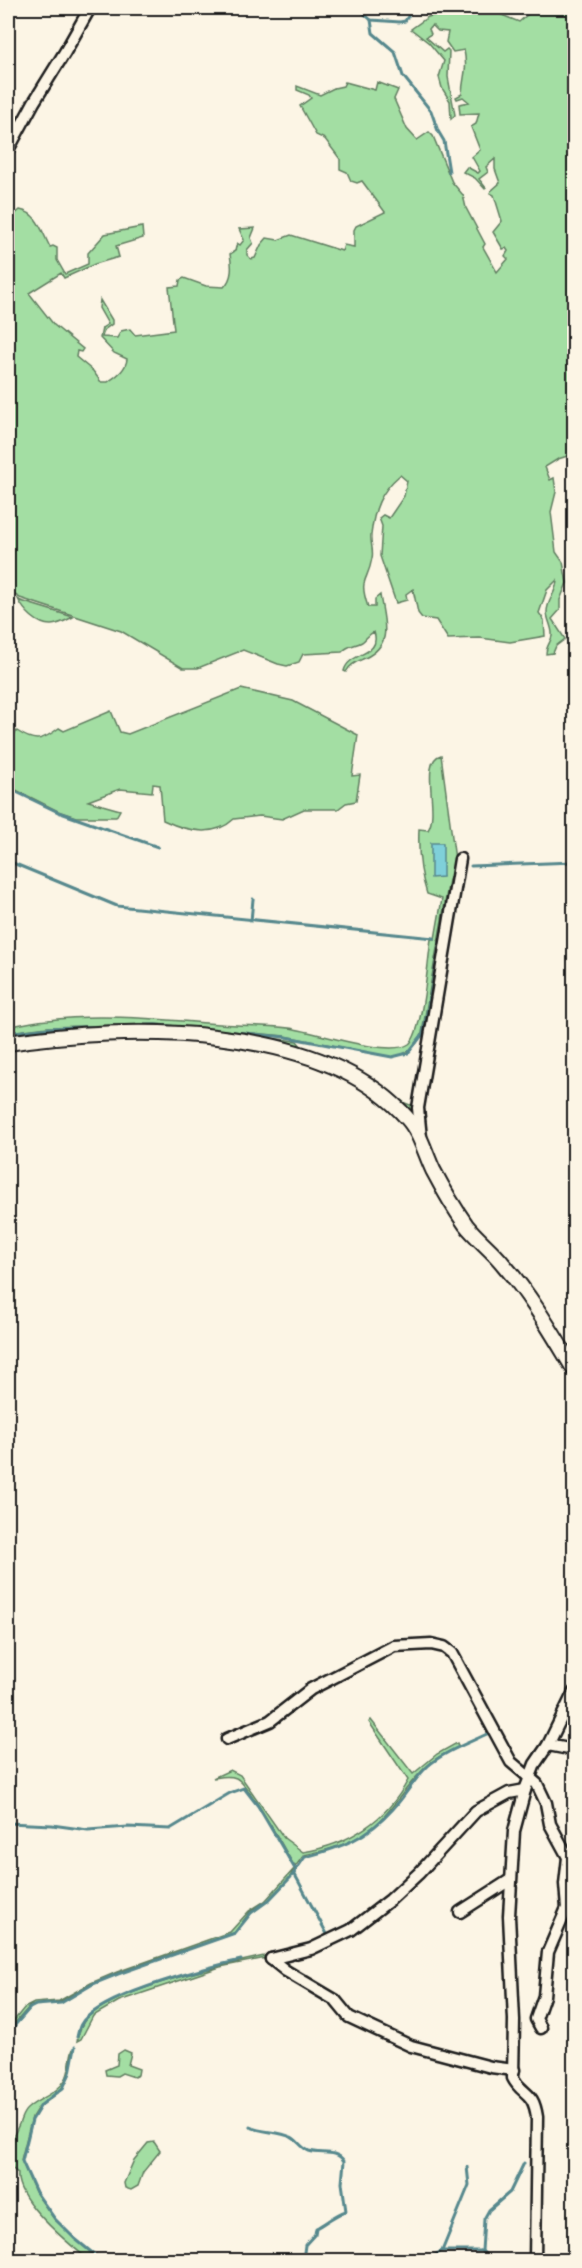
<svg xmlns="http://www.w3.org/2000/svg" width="582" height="2268" font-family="Sriracha,sans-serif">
  <rect width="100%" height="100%" fill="#fcf5e5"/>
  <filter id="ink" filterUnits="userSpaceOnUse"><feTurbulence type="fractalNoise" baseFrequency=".0167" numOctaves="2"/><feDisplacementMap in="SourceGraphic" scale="12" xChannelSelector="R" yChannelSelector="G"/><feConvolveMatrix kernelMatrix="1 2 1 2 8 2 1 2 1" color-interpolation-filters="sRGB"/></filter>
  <g filter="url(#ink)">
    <g fill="#a3dea3" stroke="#607d60" stroke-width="1.5">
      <path d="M459 8H485L519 22 535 8H574V454L558 459 545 467 550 480 554 478 556 492 551 512 556 552 563 562 567 583 560 600V610L552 619 565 639 556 646 553 653 546 654C546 646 551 642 552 636 553 628 547 620 547 612 547 600 557 592 557 580L547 590 539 613 544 620 545 636 510 642 480 638 448 639 436 620 422 618 418 613 413 589 406 594 407 600 396 603 380 556 382 526 379 518 383 515 389 518 404 496 407 481 400 475C380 492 374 509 371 535 370 543 374 551 372 558 368 583 358 577 368 607H375V599L380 595C384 622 394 644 365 658 357 662 350 664 346 672L344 671C349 651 382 657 374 632 368 634 367 638 362 642 355 646 348 645 342 652L303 654 299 662 287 666 278 664 243 650 198 668H183L121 631 20 598 8 591V220L20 210C38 213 42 232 50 247L53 246 57 248V260L65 274 88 264V253L105 234 142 227 143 238 116 246 119 257 95 264 64 278 61 273 29 293 54 325 83 349 81 352 77 351 76 357 93 371 101 382H108C116 376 126 370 127 359L114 353 100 338 102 328 108 324 99 308 100 300 112 320V324L104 330 102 337 117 338 121 331 130 329 135 335 174 330 169 287 179 286 180 280 184 278 206 286 224 287C233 278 232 266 230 254L235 251 237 243 240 245 244 240 239 229 255 228 251 238 253 243 247 250V255L251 259 255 258 261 245 267 238 278 240 291 235 342 251 344 245 354 247V230L356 226 385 212 362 181 357 183 351 181 347 172 340 169V159L325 139 316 135 300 106 311 98 309 95 297 90V86L320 95 334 88 343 86 345 82 375 90 377 82 398 90 394 99 407 129 417 140 429 132 433 136 452 182 463 195 466 208 485 244 483 247 497 272 508 259 505 256 508 251 506 248 503 249 493 232 502 221 494 195 490 193 491 191 500 183 495 169V159L486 167 488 172 479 179 486 188 485 189 475 178 463 172 467 167 478 173 480 171 472 157 480 150 471 127 476 124 479 113 460 114 459 104 469 102 463 97 457 99 456 97 462 94C463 75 468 70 464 50L453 52 446 42 448 32 438 31 432 25 429 29 431 34 426 37 443 52 447 49 449 51 448 77 455 115 451 119 450 101 442 88 439 77 444 61 429 43 411 29 428 17Z"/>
      <path d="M18 599 21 601 73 617C67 620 58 625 51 625 37 625 24 611 18 599Z"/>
      <path d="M241 689 293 701 358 735 352 776 360 775 356 801 346 803 338 809H304L282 819 260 816 234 819C214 838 186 831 163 820L160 785 153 784 152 792 120 789 88 801 120 810 116 817H76L58 811 8 786V741L17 731C35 743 42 741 59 728L64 731 111 711 120 732 128 734Z"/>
      <path d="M441 755 456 867 449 880 422 1033C417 1047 406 1055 392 1057L285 1036 155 1024 48 1027 8 1032V1027C21 1024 34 1021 48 1020 103 1013 165 1020 220 1024 243 1026 266 1025 289 1028 313 1031 389 1058 409 1044 423 1033 428 959 431 939H435L442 899 427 894C420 873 418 850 419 829L428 830C440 812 419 761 441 755Z"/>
      <path d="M156 1026 297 1041 301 1046 367 1076 405 1103 410 1105 416 1102 412 1116 384 1090 229 1036 8 1040V1035L50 1030Z"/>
      <path d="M371 1720 413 1774 437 1754 457 1743 459 1747C447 1752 436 1757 427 1766 402 1788 388 1822 357 1838 340 1847 322 1851 304 1855L295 1867C285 1851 250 1785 236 1778 228 1775 221 1777 213 1778L230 1770 240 1775 284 1838 303 1852C348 1845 387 1820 408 1780L369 1722Z"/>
      <path d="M294 1869 290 1877 268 1901 250 1912 234 1933 118 1973 92 1984 60 2002 30 2006 8 2031V2028L24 2008 34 2003 59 2001 91 1983 117 1972 230 1932 249 1911 265 1901Z"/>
      <path d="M269 1955 271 1957 220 1967 119 2001 93 2016 81 2039 77 2041C79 2033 80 2025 86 2019 116 1989 226 1964 269 1955Z"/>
      <path d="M73 2049 69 2072 64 2085 58 2093 37 2109 32 2117 21 2160 35 2192 54 2219 99 2260H89C69 2244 14 2199 18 2173 0 2163 13 2137 19 2124 22 2117 22 2113 28 2108 39 2098 57 2094 65 2080 71 2071 69 2058 73 2049Z"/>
      <path d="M124 2050 131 2053 128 2065 139 2069 138 2075 134 2077 122 2073 117 2076 106 2075 105 2070 117 2065 118 2054Z"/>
      <path d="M154 2142 160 2151 143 2172 138 2186 131 2190 125 2188 124 2183 134 2160 148 2143Z"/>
    </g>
    <path fill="#7fd0d9" stroke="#57888d" stroke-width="1.5" d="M431 843H443V877L431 878Z"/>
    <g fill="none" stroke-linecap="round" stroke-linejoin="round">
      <g stroke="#57888d" stroke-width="3">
        <path d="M358 8 371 20 400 22 405 21 413 8"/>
        <path d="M371 20 373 33 395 52 403 76 431 111 438 131 444 141 449 172"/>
        <path d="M8 788 58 812 158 847"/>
        <path d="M8 861 117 906 434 938"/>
        <path d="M471 866 574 862"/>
        <path d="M251 921 253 899"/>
        <path d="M8 1033 49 1028 156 1025 286 1037 392 1057 408 1053 423 1034 453 873"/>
        <path d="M8 1823 52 1825 88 1830 128 1827 170 1829 230 1793 244 1788 258 1806 295 1869"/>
        <path d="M294 1873 327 1934 326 1937"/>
        <path d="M8 2033 30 2008 36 2005 61 2003 93 1984 118 1974 235 1933 251 1913 269 1900 291 1877 305 1857C341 1848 367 1838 393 1809 406 1795 414 1779 428 1766 445 1751 469 1743 489 1733"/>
        <path d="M77 2037C79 2029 80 2022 87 2017 114 1992 204 1968 241 1960"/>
        <path d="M75 2047 70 2073 63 2088 41 2105 32 2120 22 2161 36 2192 55 2219 74 2238 101 2260"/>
        <path d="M250 2127C263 2133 278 2131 291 2137 298 2140 301 2148 309 2151 322 2155 336 2149 344 2161L342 2183 346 2211C334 2215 326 2223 316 2228L315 2234 305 2245 303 2260"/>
        <path d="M442 2251 469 2185 467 2167"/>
        <path d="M482 2251 484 2219 489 2210 510 2192 524 2163"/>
        <path d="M425 2260 442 2251H482L491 2260"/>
      </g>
      <g stroke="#1c1c1c" stroke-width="15">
        <g id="minor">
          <path d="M8 150 34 102 65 52 90 8"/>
          <path d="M421 1138 418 1108 460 859"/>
          <path d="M227 1739 270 1721 311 1689 394 1646 431 1644 444 1647 452 1653 511 1762 537 1784 546 1803 550 1824 568 1857 565 1884 567 1908 548 1952 544 1996 536 2019 541 2028"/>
          <path d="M548 1745 574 1750"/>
          <path d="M460 1912 510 1880"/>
          <path d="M271 1959 311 1949 351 1930 390 1900 419 1873 476 1811 509 1793 525 1790"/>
          <path d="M271 1959 286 1971 335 2000 349 2017 411 2046 491 2067 514 2070"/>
          <path d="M535 2260 537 2117C533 2089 522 2096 513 2078L514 2020 509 1916 514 1831 525 1790 535 1764 548 1745 574 1692"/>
        </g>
      </g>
      <g stroke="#1c1c1c" stroke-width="18">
        <path id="tertiary" d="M8 1043C125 1025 321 1021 407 1118 420 1132 425 1153 433 1170 443 1189 454 1208 466 1225 477 1239 492 1250 503 1264 531 1296 552 1333 574 1369"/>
      </g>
      <use href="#minor" stroke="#fcf5e5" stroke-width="10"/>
      <use href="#tertiary" stroke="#fcf5e5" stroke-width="14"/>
    </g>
  </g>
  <rect width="582" height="2268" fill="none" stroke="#fcf5e5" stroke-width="30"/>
  <rect x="15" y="15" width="552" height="2238" fill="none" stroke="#1c1c1c" stroke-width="2" filter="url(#ink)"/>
</svg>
